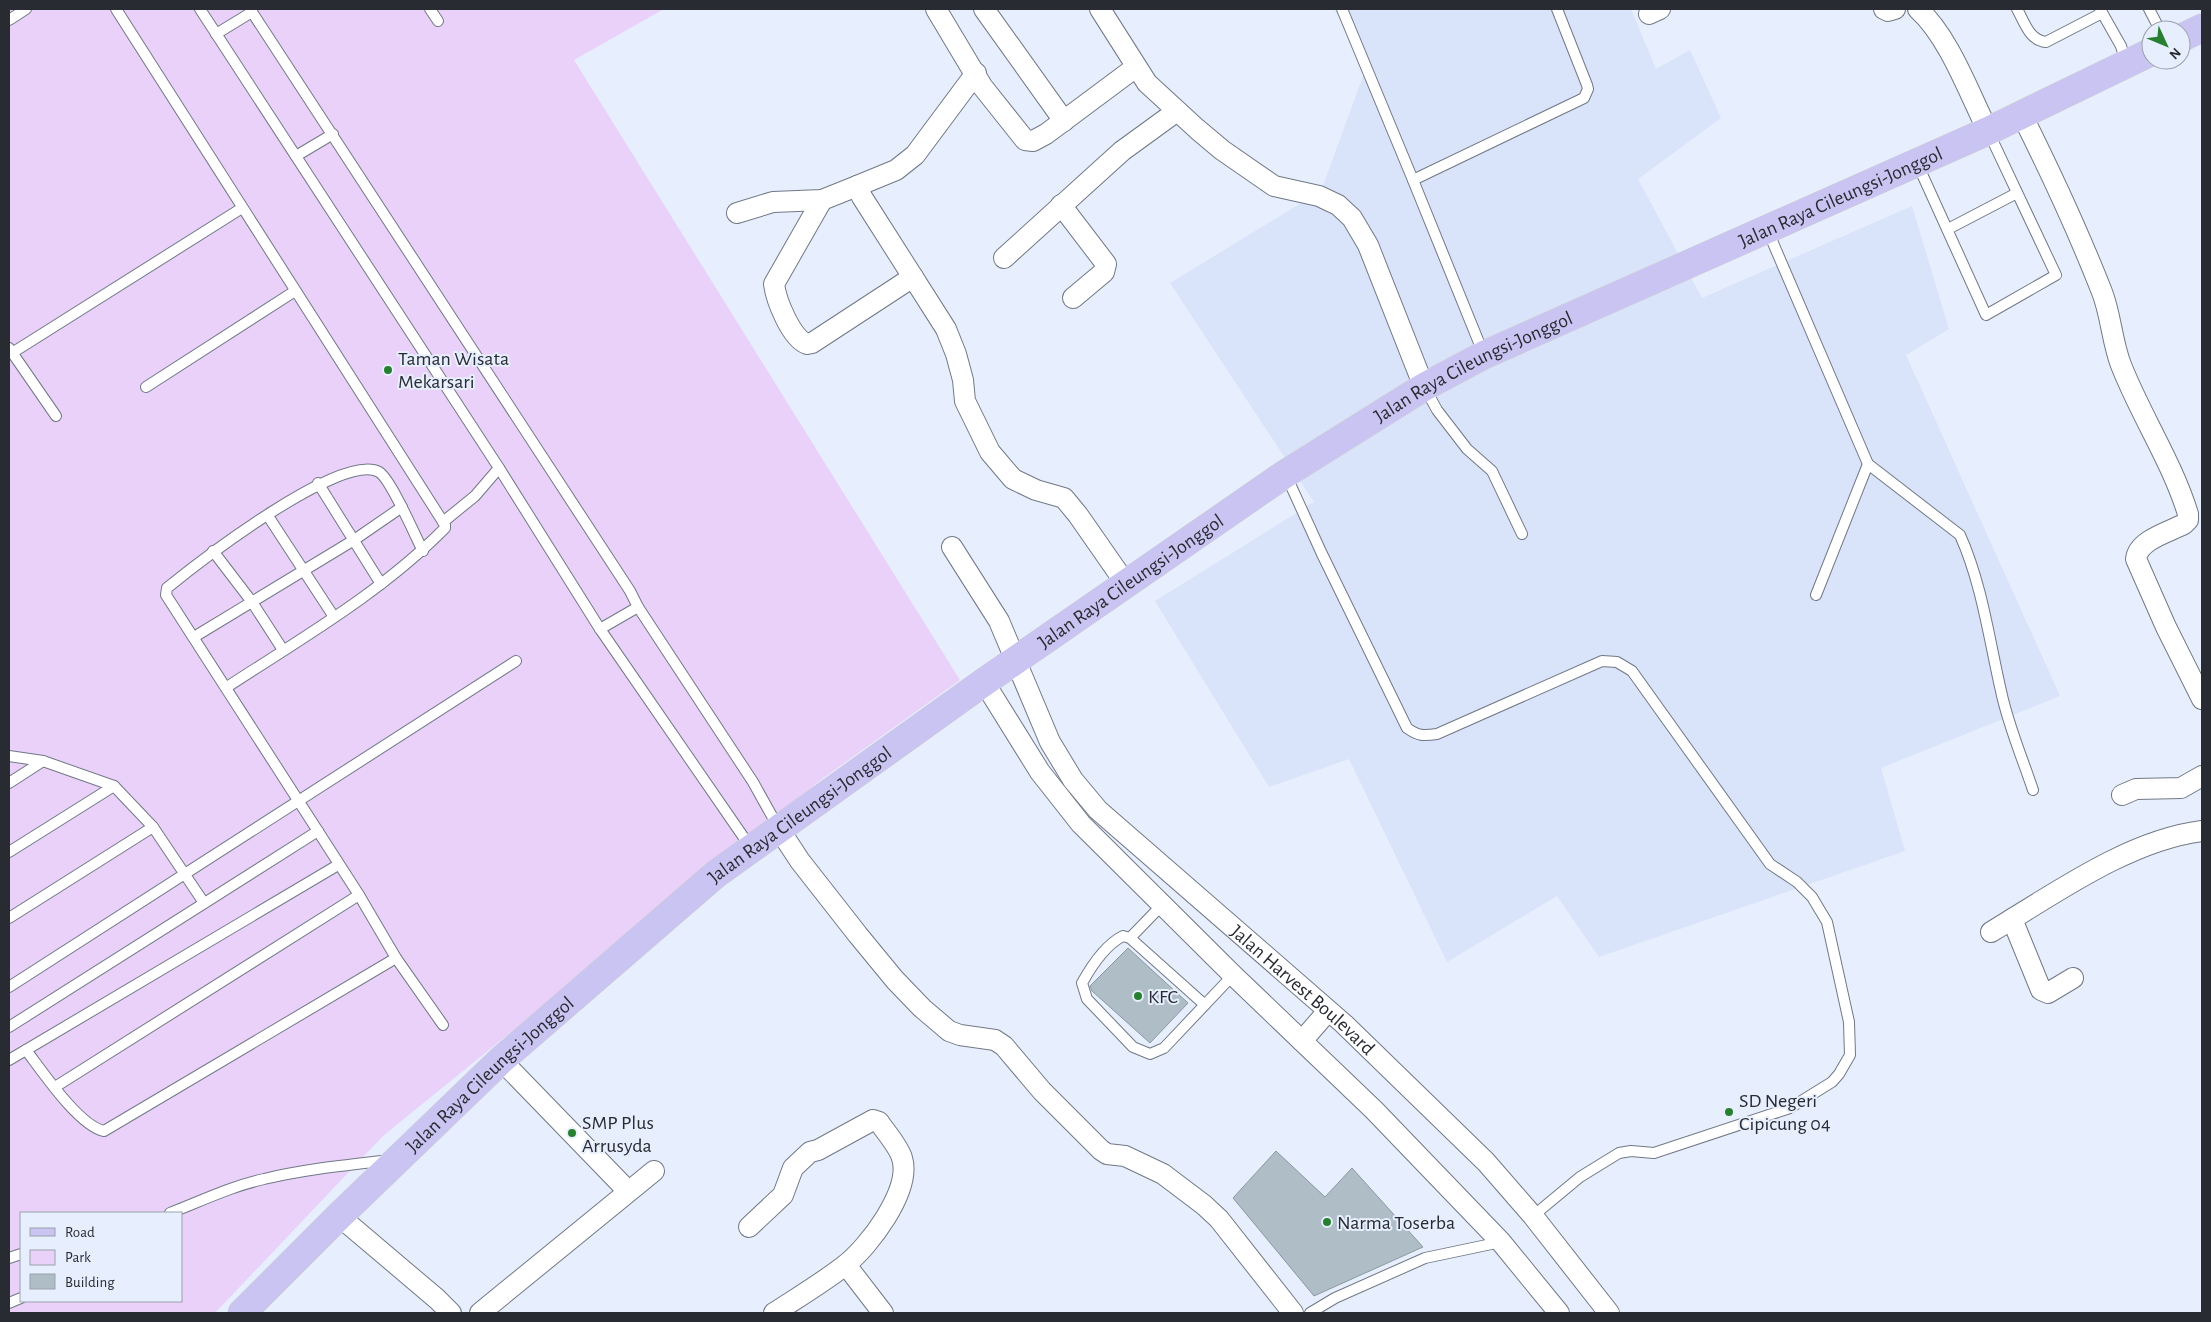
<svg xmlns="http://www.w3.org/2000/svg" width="2211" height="1322" font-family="'Alegreya Sans',sans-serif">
  <rect width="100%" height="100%" fill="#e7effe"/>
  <path fill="#d9e3f9" d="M1334 9H1631L1656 69 1690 50 1721 118 1638 179 1702 298 1912 206 1949 329 1906 355 2060 696 1881 768 1905 851 1599 957 1557 896 1447 962 1349 759 1269 787 1155 601 1314 502 1170 283 1321 191 1366 68Z"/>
  <path fill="#ead1fa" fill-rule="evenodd" d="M9 9H664L574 60 960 680 822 779 383 1136 215 1313H9ZM21 1213H181V1301H21Z"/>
  <g fill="#afbdc7" stroke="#8a98a2">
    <path d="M1128 948 1188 1003 1150 1043 1092 991 1090 986Z"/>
    <path d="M1276 1151 1325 1197 1352 1168 1423 1247 1314 1296 1233 1198Z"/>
  </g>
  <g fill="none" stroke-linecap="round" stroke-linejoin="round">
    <g stroke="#717885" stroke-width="12">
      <g id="lane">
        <path d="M116 9 445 525V528C382 592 302 638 227 687"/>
        <path d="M200 9 499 468 600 629 751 848"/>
        <path d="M250 9 630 591 638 607 753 782 778 827"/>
        <path d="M430 9 438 21"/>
        <path d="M1342 9 1413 180"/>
        <path d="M2017 9C2025 23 2029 40 2046 42L2102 13"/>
        <path d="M2100 9 2121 46 2126 63"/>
        <path d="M2149 9 2160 30"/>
        <path d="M9 20 26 9"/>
        <path d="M216 34 252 12"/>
        <path d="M296 156 333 134"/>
        <path d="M1917 163 1986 315 2056 275 1989 133"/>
        <path d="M1767 229 1868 464 1960 535C1982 584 1989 639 2001 691 2008 725 2022 757 2033 790"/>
        <path d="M1948 229 2017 193"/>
        <path d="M9 348 56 416"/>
        <path d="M12 353 242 208"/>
        <path d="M1484 355 1413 180 1584 98 1588 89 1587 85 1557 9"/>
        <path d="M146 387 295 291"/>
        <path d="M1425 388 1437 410 1467 449 1492 471 1522 534"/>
        <path d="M1286 475 1322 554 1407 728C1418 736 1423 736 1437 734L1602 661 1617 662 1632 671 1770 864 1797 882 1812 897 1827 922 1849 1022 1850 1055 1839 1074 1832 1082 1790 1108 1654 1153 1631 1151 1619 1153 1580 1177 1533 1216"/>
        <path d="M318 483 381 584"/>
        <path d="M268 516 334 617"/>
        <path d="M443 522 475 496 499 468"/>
        <path d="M213 551 252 602 283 650"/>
        <path d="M423 551C415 536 391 479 379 472 342 451 199 562 167 588L166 595 359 895 396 958 443 1025"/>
        <path d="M1816 595 1868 464"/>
        <path d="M600 629 638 607"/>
        <path d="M194 637 354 540 402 507"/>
        <path d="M9 756 43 761 114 786 153 827 204 903"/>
        <path d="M9 783 43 761"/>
        <path d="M9 852 114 786"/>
        <path d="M9 918 153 827"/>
        <path d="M1130 938 1162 905"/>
        <path d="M9 987 516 661"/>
        <path d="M1205 1005 1130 938 1123 936C1105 945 1092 965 1082 983L1087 999 1133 1047 1150 1054 1164 1048 1233 975"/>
        <path d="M9 1027 318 831"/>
        <path d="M26 1050C42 1071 79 1126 104 1131L396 958"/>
        <path d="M9 1060 338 865"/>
        <path d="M55 1087 359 895"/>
        <path d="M170 1213C201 1201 232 1186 264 1179 305 1169 348 1165 390 1160"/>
        <path d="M9 1258 21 1254"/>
        <path d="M9 1303 21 1298"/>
        <path d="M1310 1313 1335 1298 1425 1258 1501 1242"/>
      </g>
    </g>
    <g stroke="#717885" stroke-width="22">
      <g id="street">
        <path d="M936 9 982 86 1025 140 1033 141 1046 134 1136 67"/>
        <path d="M984 9 1064 121"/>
        <path d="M1100 9 1147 83 1197 129 1222 150 1274 186 1319 196 1338 205 1352 218 1368 245 1424 387"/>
        <path d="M1884 9 1888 11 1895 9"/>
        <path d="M1918 9C1949 37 1969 93 1988 131"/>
        <path d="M1649 14 1660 9"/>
        <path d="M2022 115C2051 173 2078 231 2102 292 2111 315 2112 342 2121 365 2141 416 2172 462 2188 514V520L2184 524C2169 532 2138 540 2136 559L2166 627 2202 699"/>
        <path d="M857 186 896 170 915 155 976 73"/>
        <path d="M822 200 774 284C776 300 791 338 807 344L812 343 913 277"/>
        <path d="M1061 205 1106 264 1104 272 1073 298"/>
        <path d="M737 213 773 202 822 200 857 186 862 197 946 329 956 354 963 380 965 401 990 452 1013 479 1036 490 1064 498 1078 515 1126 584"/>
        <path d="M1004 258 1122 151 1177 111"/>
        <path id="s1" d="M952 547 999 621 1050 742 1073 780 1098 810 1344 1024 1486 1162 1533 1216 1609 1313"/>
        <path d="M984 682 1040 772 1081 824 1233 975 1374 1110 1501 1242 1559 1313"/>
        <path d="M2122 795 2136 789 2181 788 2202 776"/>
        <path d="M779 829 800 861 858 935 895 980 922 1008 949 1031 960 1035 995 1040 1004 1046 1042 1091 1101 1150 1107 1154 1125 1156 1163 1174 1204 1205 1219 1219 1293 1313"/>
        <path d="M2012 919 2041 990 2048 993 2073 978"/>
        <path d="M1991 932C2054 894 2129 840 2202 831"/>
        <path d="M1302 1041 1328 1011"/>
        <path d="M501 1060 628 1191"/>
        <path d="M339 1216 437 1299 451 1313"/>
        <path d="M749 1227 783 1195 793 1168 810 1152 818 1150 873 1120 879 1122C885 1131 899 1147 902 1158 912 1190 869 1247 844 1266 822 1283 797 1298 774 1313"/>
        <path d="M846 1265 883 1313"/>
        <path d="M480 1313 654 1171"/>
      </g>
    </g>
    <g stroke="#d0d0d2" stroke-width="29">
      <g id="primary">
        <path d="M2181 38 2202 28"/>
        <path id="s2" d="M242 1313 339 1216 501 1060 716 874 984 682 1285 474 1424 387 1484 355 1988 131 2151 52"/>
      </g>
    </g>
    <use href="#lane" stroke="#fff" stroke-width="10"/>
    <use href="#street" stroke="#fff" stroke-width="20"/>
    <use href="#primary" stroke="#cac4f2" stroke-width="28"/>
  </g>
  <g fill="#26802f" stroke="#e7effe" stroke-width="2">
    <circle cx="388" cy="370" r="5"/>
    <circle cx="1138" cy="996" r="5"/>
    <circle cx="1729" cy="1112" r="5"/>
    <circle cx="572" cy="1133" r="5"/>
    <circle cx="1327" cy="1222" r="5"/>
  </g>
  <g text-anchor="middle" stroke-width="4" stroke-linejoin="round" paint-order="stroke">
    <g font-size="20" fill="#282b31" stroke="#e7effe">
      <text dy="7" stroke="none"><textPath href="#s2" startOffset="1964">Jalan Raya Cileungsi-Jonggol</textPath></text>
      <text dy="7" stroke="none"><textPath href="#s2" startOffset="1559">Jalan Raya Cileungsi-Jonggol</textPath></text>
      <text dy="7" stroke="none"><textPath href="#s2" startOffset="1154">Jalan Raya Cileungsi-Jonggol</textPath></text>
      <text dy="7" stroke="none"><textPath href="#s2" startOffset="749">Jalan Raya Cileungsi-Jonggol</textPath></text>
      <text dy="7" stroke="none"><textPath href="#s1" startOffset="575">Jalan Harvest Boulevard</textPath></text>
      <text dy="7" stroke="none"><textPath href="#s2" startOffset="344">Jalan Raya Cileungsi-Jonggol</textPath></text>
    </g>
    <g font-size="20" fill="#282b31" stroke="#e7effe" text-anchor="start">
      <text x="398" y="365">Taman Wisata<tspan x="398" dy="23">Mekarsari</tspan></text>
      <text x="1148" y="1003">KFC</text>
      <text x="1739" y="1107">SD Negeri<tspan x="1739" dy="23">Cipicung 04</tspan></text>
      <text x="582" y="1129">SMP Plus<tspan x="582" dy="23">Arrusyda</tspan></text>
      <text x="1337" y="1229">Narma Toserba</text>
    </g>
  </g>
  <rect width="2211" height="1322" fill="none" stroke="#282b31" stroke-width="20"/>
  <rect x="20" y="1212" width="162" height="90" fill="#e7effe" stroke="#9ba1ac"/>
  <rect x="30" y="1228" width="25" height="8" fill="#cac4f2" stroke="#9ba1ac"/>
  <text x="65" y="1237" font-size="15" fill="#282b31">Road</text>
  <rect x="30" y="1250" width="25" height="15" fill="#ead1fa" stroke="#9ba1ac"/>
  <text x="65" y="1262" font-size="15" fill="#282b31">Park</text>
  <rect x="30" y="1274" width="25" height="15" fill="#afbdc7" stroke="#9ba1ac"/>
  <text x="65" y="1287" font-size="15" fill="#282b31">Building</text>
  <g transform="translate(2166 45) rotate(134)"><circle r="24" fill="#e7effe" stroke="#9ba1ac"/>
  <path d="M0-4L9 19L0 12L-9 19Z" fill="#26802f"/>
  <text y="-8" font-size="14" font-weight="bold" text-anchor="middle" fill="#282b31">N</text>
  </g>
</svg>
